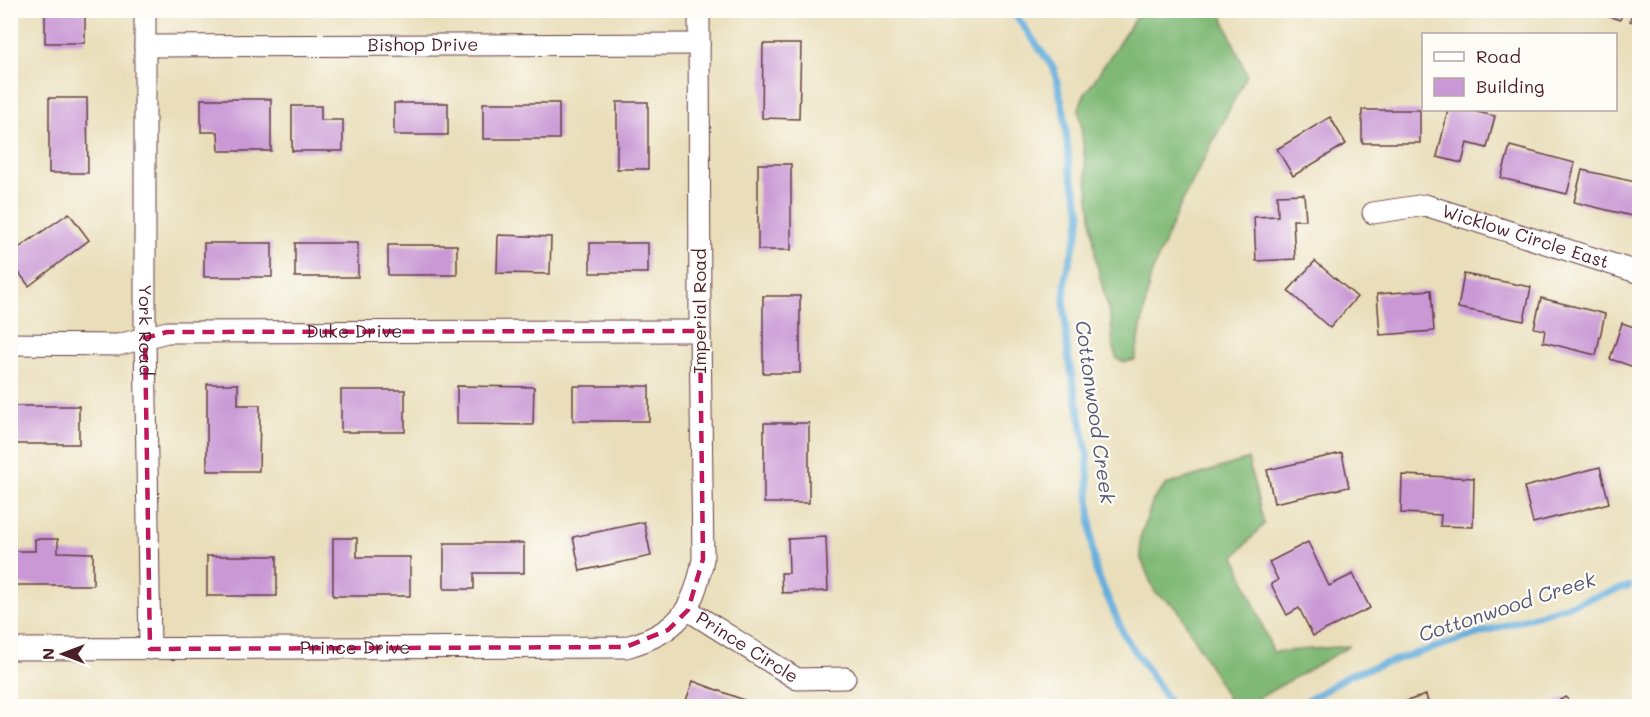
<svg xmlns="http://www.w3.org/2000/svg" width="1650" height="717" font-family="Mali,sans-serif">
  <rect width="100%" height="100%" fill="#fdfcf7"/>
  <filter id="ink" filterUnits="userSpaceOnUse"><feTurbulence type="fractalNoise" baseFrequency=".0167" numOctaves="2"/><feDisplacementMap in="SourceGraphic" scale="12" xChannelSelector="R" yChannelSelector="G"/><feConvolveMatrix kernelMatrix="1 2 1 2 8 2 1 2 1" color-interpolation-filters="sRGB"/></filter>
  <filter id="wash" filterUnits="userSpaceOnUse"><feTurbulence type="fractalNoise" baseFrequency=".008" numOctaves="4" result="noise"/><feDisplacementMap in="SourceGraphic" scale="24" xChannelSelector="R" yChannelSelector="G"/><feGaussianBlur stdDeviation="1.35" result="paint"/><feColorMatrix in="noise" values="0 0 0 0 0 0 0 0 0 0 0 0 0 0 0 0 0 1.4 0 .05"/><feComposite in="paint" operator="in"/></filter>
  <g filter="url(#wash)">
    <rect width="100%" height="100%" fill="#e9deb9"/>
    <g fill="#80b976" stroke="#656c50" stroke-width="1.5">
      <path d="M1140 11H1220L1247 75 1178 210 1151 275 1135 360 1125 362 1117 359 1113 348 1111 321 1096 261 1079 108 1083 97Z"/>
      <path d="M1248 459 1264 524 1235 556 1273 652 1350 646 1245 706H1232L1177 608 1155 592 1141 559 1140 538 1153 500 1166 485Z"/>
    </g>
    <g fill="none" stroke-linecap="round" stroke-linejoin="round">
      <g stroke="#65aedc" stroke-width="7">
        <path d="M1012 10 1054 69 1064 112 1070 170 1081 213 1078 233 1066 273 1064 301 1068 356 1087 452 1092 548 1096 571 1124 635 1172 706"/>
        <path d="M1299 706 1351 674 1629 586"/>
      </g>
    </g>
    <g id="blocks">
      <g fill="#c998d5">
        <rect x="45" y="10" width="40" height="33"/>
        <path d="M1590 10H1623L1620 20Z"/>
        <path d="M1633 10H1640V24L1630 21Z"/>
        <path d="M763 44H801L799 119 762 118Z"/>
        <path d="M49 98H87L88 173H49Z"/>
        <path d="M201 99H271V151H219L218 132H201Z"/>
        <rect x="617" y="102" width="31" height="67"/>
        <rect x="394" y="103" width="54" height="32"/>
        <rect x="483" y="103" width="76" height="36"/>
        <path d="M292 106H321V120H343V151H292Z"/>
        <rect x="1362" y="110" width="58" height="33"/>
        <path d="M1448 110H1468L1495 116 1487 148 1467 143 1462 163 1437 157Z"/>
        <path d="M1330 117 1346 144 1293 176 1277 149Z"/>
        <path d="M1510 146 1575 163 1567 194 1501 178Z"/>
        <rect x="758" y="164" width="33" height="86"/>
        <path d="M1582 170 1640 183V218L1574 202Z"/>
        <path d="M1304 194 1306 220H1293L1295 259 1256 261 1254 217 1278 216 1277 195Z"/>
        <path d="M69 213 89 240 29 286 10 261V254Z"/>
        <path d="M498 235 551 237 550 274 497 273Z"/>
        <rect x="204" y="243" width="68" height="34"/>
        <rect x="295" y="243" width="63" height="34"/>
        <rect x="590" y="243" width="58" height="30"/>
        <rect x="388" y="245" width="69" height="30"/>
        <path d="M1315 261 1357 297 1330 328 1288 291Z"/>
        <path d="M1464 274 1531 287 1524 321 1458 308Z"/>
        <path d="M1431 290 1434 331 1380 335 1377 294Z"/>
        <rect x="763" y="296" width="37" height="77"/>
        <path d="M1541 298 1605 314 1596 355 1543 342 1545 330 1534 328Z"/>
        <path d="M1622 323 1640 329V369L1610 359Z"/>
        <path d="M207 384H238V405H260L259 471H207Z"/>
        <path d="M457 386 534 387 533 425 457 424Z"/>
        <rect x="573" y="386" width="76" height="35"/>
        <rect x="341" y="390" width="64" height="42"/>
        <rect x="10" y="406" width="69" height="38"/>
        <rect x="764" y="423" width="45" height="80"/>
        <path d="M1342 453 1349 487 1274 503 1267 470Z"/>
        <path d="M1600 467 1609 503 1533 523 1524 487Z"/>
        <path d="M1402 475 1474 478 1473 527 1440 526 1441 515 1401 513Z"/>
        <path d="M644 522 651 556 580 571 573 537Z"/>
        <path d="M826 537 828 591 782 593 781 573H789L788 539Z"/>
        <path d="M333 538H357V557H410V596H333Z"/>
        <path d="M35 539H58V552L93 553V585H10V551H35Z"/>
        <path d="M1308 542 1329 586 1353 574 1370 608 1313 636 1299 608 1287 615 1271 584 1278 580 1269 562Z"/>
        <path d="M444 543H524V573H474V589H444Z"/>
        <rect x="207" y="556" width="70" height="40"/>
        <path d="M693 681 760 706H684Z"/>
        <path d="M1426 695 1429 706H1390Z"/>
        <path d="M1566 697 1571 706H1547Z"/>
      </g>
    </g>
  </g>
  <g filter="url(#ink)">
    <use href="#blocks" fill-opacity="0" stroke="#623c40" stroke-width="1.5"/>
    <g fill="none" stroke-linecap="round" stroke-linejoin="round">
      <g stroke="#623c40" stroke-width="23">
        <g id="street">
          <path id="s1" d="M145 10V338L150 649"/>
          <path id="s2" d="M145 46 699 44"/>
          <path id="s3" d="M1373 213 1425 205 1640 273"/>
          <path id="s4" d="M10 344 118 345 167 332 700 331"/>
          <path id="s5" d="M688 610 797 679 845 678"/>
          <path id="s6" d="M10 649 626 647C677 633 694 611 703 559L700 331 699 10"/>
        </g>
      </g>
      <use href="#street" stroke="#fff" stroke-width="21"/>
    </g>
  </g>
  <path fill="none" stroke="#c2185b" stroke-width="4.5" stroke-dasharray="12 8" stroke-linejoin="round" d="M700 331 703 559 688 610 668 630 626 647 150 649 145 338 167 332Z"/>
  <g text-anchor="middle" stroke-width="4.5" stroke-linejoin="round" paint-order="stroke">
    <g font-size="18" fill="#4a1f2b" stroke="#fdfcf7">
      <text dy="6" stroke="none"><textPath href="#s2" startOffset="278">Bishop Drive</textPath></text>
      <text dy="6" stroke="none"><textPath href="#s3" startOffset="158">Wicklow Circle East</textPath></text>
      <text transform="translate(700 311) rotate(-90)" y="6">Imperial Road</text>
      <text dy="6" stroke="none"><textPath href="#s1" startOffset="320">York Road</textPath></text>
      <text dy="6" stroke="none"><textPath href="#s4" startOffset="346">Duke Drive</textPath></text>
      <text dy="6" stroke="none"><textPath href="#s5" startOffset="70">Prince Circle</textPath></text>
      <text dy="6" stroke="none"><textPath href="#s6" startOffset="345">Prince Drive</textPath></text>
    </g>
    <g font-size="20" font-style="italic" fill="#555872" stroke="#fdfcf7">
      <text transform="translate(1095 412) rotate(82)" y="7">Cottonwood Creek</text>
      <text transform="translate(1507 607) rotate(-18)" y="7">Cottonwood Creek</text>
    </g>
  </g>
  <rect width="1650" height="717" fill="none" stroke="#fdfcf7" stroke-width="36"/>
  <rect x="1422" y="33" width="195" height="78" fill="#fdfcf7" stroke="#b5a4a5" stroke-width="1.5"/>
  <rect x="1434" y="52" width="30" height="9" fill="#ffffff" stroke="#b5a4a5" stroke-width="1.5"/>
  <text x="1476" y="63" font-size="18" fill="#4a1f2b">Road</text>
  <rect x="1434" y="78" width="30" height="18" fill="#c998d5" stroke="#b5a4a5" stroke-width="1.5"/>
  <text x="1476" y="93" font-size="18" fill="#4a1f2b">Building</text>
  <g transform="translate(63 654) rotate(270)" stroke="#fdfcf7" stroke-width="4.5" paint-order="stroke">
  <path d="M0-4.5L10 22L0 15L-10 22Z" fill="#4a1f2b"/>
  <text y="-9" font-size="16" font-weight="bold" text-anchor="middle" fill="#4a1f2b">N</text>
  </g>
</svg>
